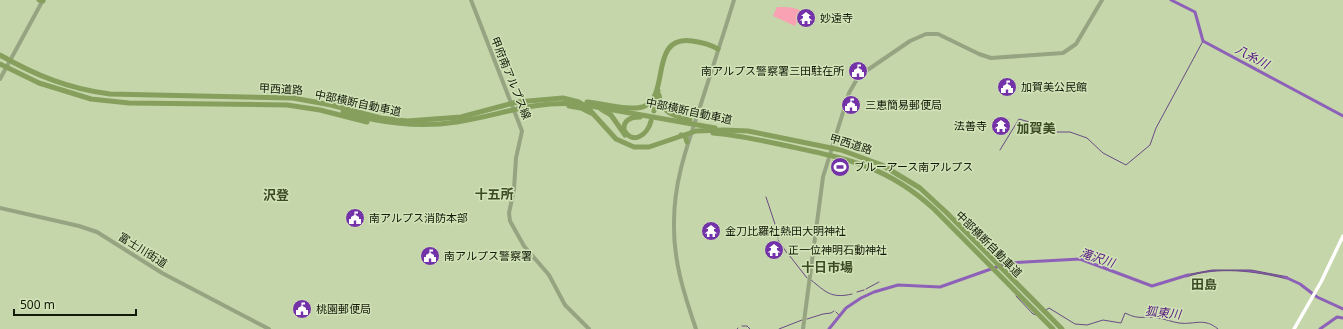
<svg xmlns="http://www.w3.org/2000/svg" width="1343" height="329" font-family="'Noto Sans','Noto Sans JP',sans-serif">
  <rect width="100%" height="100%" fill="#c4d6aa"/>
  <path fill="#f9a2b4" d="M777 7H788L789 9 790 7 803 11 800 24 797 22 795 26 773 16Z"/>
  <path fill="#8e61b9" stroke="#694c84" d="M1212 270H1251L1288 277 1287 279C1256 271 1217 266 1186 277L1185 275Z"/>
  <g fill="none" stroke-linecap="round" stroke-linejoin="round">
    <g stroke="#694c84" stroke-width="1">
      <path d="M1000 150 1019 119 1043 126 1054 132H1070L1087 138 1103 153 1126 165 1150 145 1156 128 1203 41"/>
      <path d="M766 197 775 224"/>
      <path d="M775 227 778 238"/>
      <path d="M778 240 787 253"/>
      <path d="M789 255 807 278"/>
      <path d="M811 280C826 292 831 299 852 294"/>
      <path d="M866 289 879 282"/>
      <path d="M857 292 864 290"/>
      <path d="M1016 296 1033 314 1037 315"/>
      <path d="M1046 310 1049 308 1075 324 1087 325 1103 320 1121 323 1125 313C1141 321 1144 315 1158 318 1165 319 1172 322 1179 323 1195 325 1204 317 1218 329"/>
      <path d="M836 312 839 315"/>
      <path d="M807 319 823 314 831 313 834 311"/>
      <path d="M742 326H747L750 329"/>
      <path d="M737 329 738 328"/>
      <path d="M779 329 802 320"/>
    </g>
    <g stroke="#8e61b9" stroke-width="3">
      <path d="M1171 0 1195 12 1203 41 1343 116"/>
      <path d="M1285 277 1300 284 1317 297 1343 309"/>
      <path d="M829 329 846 308 861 298 874 292 898 285 940 287 1008 263 1080 259 1152 286 1188 275"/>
      <path d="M1320 329 1337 317 1343 318"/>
    </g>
    <path stroke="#fff" stroke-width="3.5" d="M1294 329 1321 282 1343 236"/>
    <g stroke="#97a482" stroke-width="4">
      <path d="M471 0 522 131 516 158 514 189 509 213 510 221 524 246 549 275 565 305 589 329"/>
      <path d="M0 79 43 0"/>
      <path d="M0 208 79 226 97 232 162 273 269 329"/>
      <path d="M696 329C684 294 673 260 674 222 674 181 687 146 700 107 711 72 723 36 734 0"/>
      <path d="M803 329 823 177 849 93 857 79 866 71 910 41 926 34H938L979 54 991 58 1063 53 1076 44 1102 0"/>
    </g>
    <g stroke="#869f5d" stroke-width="5">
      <path d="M39 0 43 1"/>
      <path d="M0 55C35 75 69 89 110 94L293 98 331 105 381 118 407 121 461 117 517 102 563 98 579 102 587 107 616 139 634 147H649L696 131 723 130 748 131 841 150 882 165 920 188 947 213 1062 329"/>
      <path d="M0 64 39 83 91 99 129 103 287 105 320 110 367 122"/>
      <path d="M659 95C661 113 674 116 690 120"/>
      <path d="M587 102C601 103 633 112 645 106 670 94 649 35 692 41 700 42 711 45 718 49"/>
      <path d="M585 105 715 128"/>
      <path d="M569 106 581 108 591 113"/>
      <path d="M601 109 611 115 625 135"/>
      <path d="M654 111 658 91"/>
      <path d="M343 112C382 123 417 128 457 122 501 115 531 101 577 104"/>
      <path d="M640 117C631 117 623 120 624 130 633 146 648 134 651 121"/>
      <path d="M713 133C738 135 764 141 788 146 848 159 887 166 934 209L1053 329"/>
      <path d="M681 135 685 136 687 142"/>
    </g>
  </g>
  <defs>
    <g id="temple-disc" transform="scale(1)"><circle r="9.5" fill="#7332a7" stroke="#d1e3b7"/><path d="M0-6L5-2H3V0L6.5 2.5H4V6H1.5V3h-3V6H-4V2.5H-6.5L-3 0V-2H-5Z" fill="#fff"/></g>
    <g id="civic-disc" transform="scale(1)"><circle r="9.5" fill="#7332a7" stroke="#d1e3b7"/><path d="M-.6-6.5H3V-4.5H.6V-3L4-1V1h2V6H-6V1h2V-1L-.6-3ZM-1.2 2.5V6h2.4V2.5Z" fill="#fff"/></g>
    <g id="stadium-disc" transform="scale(1)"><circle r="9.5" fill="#7332a7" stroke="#d1e3b7"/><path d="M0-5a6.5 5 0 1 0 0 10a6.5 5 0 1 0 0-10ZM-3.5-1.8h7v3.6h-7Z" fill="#fff"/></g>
  </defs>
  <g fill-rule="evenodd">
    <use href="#temple-disc" x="806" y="18"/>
    <use href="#civic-disc" x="858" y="71"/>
    <use href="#civic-disc" x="1007" y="87"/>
    <use href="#civic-disc" x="851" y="105"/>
    <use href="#temple-disc" x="1001" y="126"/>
    <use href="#stadium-disc" x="840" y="167"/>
    <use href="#civic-disc" x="355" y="218"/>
    <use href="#temple-disc" x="711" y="231"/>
    <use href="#temple-disc" x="774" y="250"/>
    <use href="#civic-disc" x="430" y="256"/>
    <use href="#civic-disc" x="302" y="309"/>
  </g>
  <g text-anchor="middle" stroke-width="3" stroke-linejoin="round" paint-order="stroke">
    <g font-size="11" fill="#141a0a" stroke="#d1e3b7" text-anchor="start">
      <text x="820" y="22">妙遠寺</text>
      <text x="844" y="75" text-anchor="end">南アルプス警察署三田駐在所</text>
      <text x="1021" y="91">加賀美公民館</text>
      <text x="865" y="109">三恵簡易郵便局</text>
      <text x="987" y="130" text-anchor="end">法善寺</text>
      <text x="854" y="171">ブルーアース南アルプス</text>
      <text x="369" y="222">南アルプス消防本部</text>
      <text x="725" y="235">金刀比羅社熱田大明神社</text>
      <text x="788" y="254">正一位神明石動神社</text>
      <text x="444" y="260">南アルプス警察署</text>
      <text x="316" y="313">桃園郵便局</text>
    </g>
    <g font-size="11" fill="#141a0a" stroke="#d1e3b7">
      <text transform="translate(511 78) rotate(68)" y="4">甲府南アルプス線</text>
      <text transform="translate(281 89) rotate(3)" y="4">甲西道路</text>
      <text transform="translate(358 103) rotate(12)" y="4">中部横断自動車道</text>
      <text transform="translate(689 111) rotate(12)" y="4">中部横断自動車道</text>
      <text transform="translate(851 144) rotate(17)" y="4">甲西道路</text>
      <text transform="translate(989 244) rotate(45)" y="4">中部横断自動車道</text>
      <text transform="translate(143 250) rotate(32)" y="4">富士川街道</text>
    </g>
    <g font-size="12" font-style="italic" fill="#551582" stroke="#d1e3b7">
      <text transform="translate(1252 57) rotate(28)" y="4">八糸川</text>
      <text transform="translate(1097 258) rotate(18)" y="4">滝沢川</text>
      <text transform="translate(1163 313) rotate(6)" y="4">狐東川</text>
    </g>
    <g font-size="13" font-weight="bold" fill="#3d4b25" stroke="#d1e3b7">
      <text x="1036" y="133">加賀美</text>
      <text x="494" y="199">十五所</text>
      <text x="276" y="200">沢登</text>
      <text x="827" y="272">十日市場</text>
      <text x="1204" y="289">田島</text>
    </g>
  </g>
  <path d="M14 309v6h122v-6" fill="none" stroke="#141a0a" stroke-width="2"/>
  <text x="20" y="309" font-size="12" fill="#141a0a" stroke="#d1e3b7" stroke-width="3" paint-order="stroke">500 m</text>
</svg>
